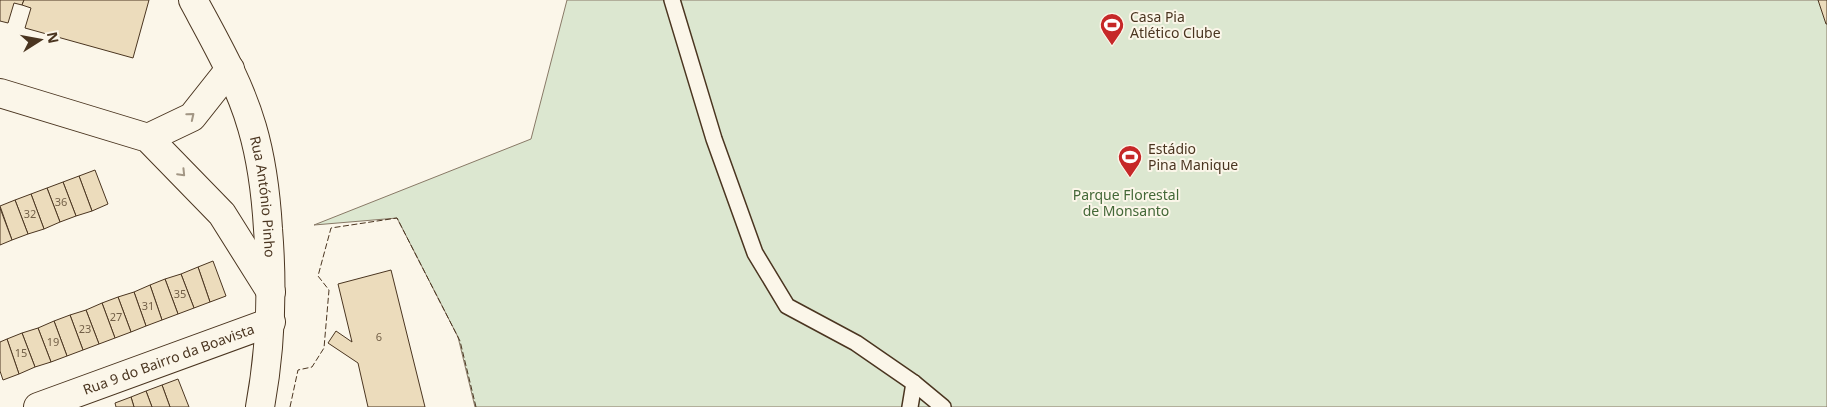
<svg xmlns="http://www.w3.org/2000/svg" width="1827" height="407" font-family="'Noto Sans',sans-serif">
  <rect width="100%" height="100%" fill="#fbf6e9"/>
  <path fill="#dce7d0" stroke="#887966" d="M567 0H1827V407H475L458 337 397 218 314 225 531 139Z"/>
  <g fill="#ecdcbc" stroke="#4a3520">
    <path d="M0 0H24L22 5 14 3 8 23 0 21Z"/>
    <path d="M24 0H149L133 58 25 28 31 8 22 5Z"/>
    <path d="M1818 0H1827V24H1826Z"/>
    <path d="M95 170 108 204 92 211 79 176Z"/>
    <path d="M79 176 92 211 76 216 63 182Z"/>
    <path d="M63 182 76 216 60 222 47 188Z"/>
    <path d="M47 188 60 222 44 229 31 194Z"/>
    <path d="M31 194 44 229 28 234 15 200Z"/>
    <path d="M15 200 28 234 12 240 0 206Z"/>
    <path d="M0 208 12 240 0 245Z"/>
    <path d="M213 261 226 296 210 302 198 267Z"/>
    <path d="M198 267 210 302 194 308 181 274Z"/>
    <path d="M391 270 425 407H368L358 363 328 343 336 331 352 342 338 284Z"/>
    <path d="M181 274 194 308 178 314 165 279Z"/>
    <path d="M165 279 178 314 162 320 150 285Z"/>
    <path d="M150 285 162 320 146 326 134 292Z"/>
    <path d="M134 292 146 326 131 332 118 297Z"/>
    <path d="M118 297 131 332 115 338 102 303Z"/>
    <path d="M102 303 115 338 99 344 86 310Z"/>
    <path d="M86 310 99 344 83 350 70 315Z"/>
    <path d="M70 315 83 350 67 356 54 321Z"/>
    <path d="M54 321 67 356 51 362 38 328Z"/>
    <path d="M38 328 51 362 35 367 22 333Z"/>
    <path d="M22 333 35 367 19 374 7 339Z"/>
    <path d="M7 339 19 374 3 380 0 371V342Z"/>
    <path d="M178 379 189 407H170L162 385Z"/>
    <path d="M162 385 170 407H152L146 391Z"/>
    <path d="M146 391 152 407H134L131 397Z"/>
    <path d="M131 397 134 407H116L115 403Z"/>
  </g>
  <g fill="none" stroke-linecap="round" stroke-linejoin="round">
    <g stroke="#4a3520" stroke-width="18">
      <g id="service">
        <path d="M672 0 714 139 755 253 787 306 856 343 914 383 943 407"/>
        <path d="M910 407 914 383"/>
      </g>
    </g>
    <g stroke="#4a3520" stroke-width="30">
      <g id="minor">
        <path id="s1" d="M193 0C215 41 239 82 252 127 262 161 266 195 268 229 273 290 271 347 260 407"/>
        <path d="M0 93 148 138 222 214 271 292"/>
        <path d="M148 138 192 117 230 69"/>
        <path id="s2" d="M38 407 271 322"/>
      </g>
    </g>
    <use href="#service" stroke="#fbf6e9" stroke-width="15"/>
    <use href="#minor" stroke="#fbf6e9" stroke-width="28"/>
    <path stroke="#4a3520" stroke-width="1" stroke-dasharray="6 2.5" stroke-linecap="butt" d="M290 407 298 370 312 367 324 348 329 290 318 276 331 228 397 218 460 341 476 407"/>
  </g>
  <defs><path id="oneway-chevron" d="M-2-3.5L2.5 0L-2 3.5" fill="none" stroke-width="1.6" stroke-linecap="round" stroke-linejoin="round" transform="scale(1.25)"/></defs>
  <g stroke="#a29684">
    <use href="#oneway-chevron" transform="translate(191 116) rotate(-39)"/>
    <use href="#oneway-chevron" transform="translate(182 173) rotate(46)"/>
  </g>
  <defs>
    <g id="stadium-pin" transform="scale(1.25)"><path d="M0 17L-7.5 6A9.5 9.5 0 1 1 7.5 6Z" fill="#c62828" stroke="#fbf6e9"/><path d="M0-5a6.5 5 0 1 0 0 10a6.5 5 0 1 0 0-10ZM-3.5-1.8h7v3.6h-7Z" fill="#fff"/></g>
  </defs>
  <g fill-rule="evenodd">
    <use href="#stadium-pin" x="1112" y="25"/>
    <use href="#stadium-pin" x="1130" y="157"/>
  </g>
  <g text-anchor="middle" stroke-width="4" stroke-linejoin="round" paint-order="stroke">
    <g font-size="11" fill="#725f47">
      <text x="61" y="206">36</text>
      <text x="30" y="218">32</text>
      <text x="180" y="298">35</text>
      <text x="148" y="310">31</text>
      <text x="116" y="321">27</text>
      <text x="85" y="333">23</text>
      <text x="379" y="341">6</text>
      <text x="53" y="346">19</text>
      <text x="21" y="357">15</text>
    </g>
    <g font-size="14" fill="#4a3520" stroke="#fbf6e9" text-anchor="start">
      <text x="1130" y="22">Casa Pia<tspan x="1130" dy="16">Atlético Clube</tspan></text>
      <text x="1148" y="154">Estádio<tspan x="1148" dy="16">Pina Manique</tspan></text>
    </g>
    <g font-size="14" fill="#436837" stroke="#fbf6e9">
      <text x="1126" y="200">Parque Florestal<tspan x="1126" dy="16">de Monsanto</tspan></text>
    </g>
    <g font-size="14" fill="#4a3520" stroke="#fbf6e9">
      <text dy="5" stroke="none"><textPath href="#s1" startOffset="211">Rua António Pinho</textPath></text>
      <text dy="5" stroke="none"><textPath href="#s2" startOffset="139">Rua 9 do Bairro da Boavista</textPath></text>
    </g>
  </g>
  <g transform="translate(40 40) rotate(79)" stroke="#fbf6e9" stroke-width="4" paint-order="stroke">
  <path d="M0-4L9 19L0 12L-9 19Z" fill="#4a3520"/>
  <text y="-8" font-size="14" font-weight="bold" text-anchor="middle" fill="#4a3520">N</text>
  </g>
</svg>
